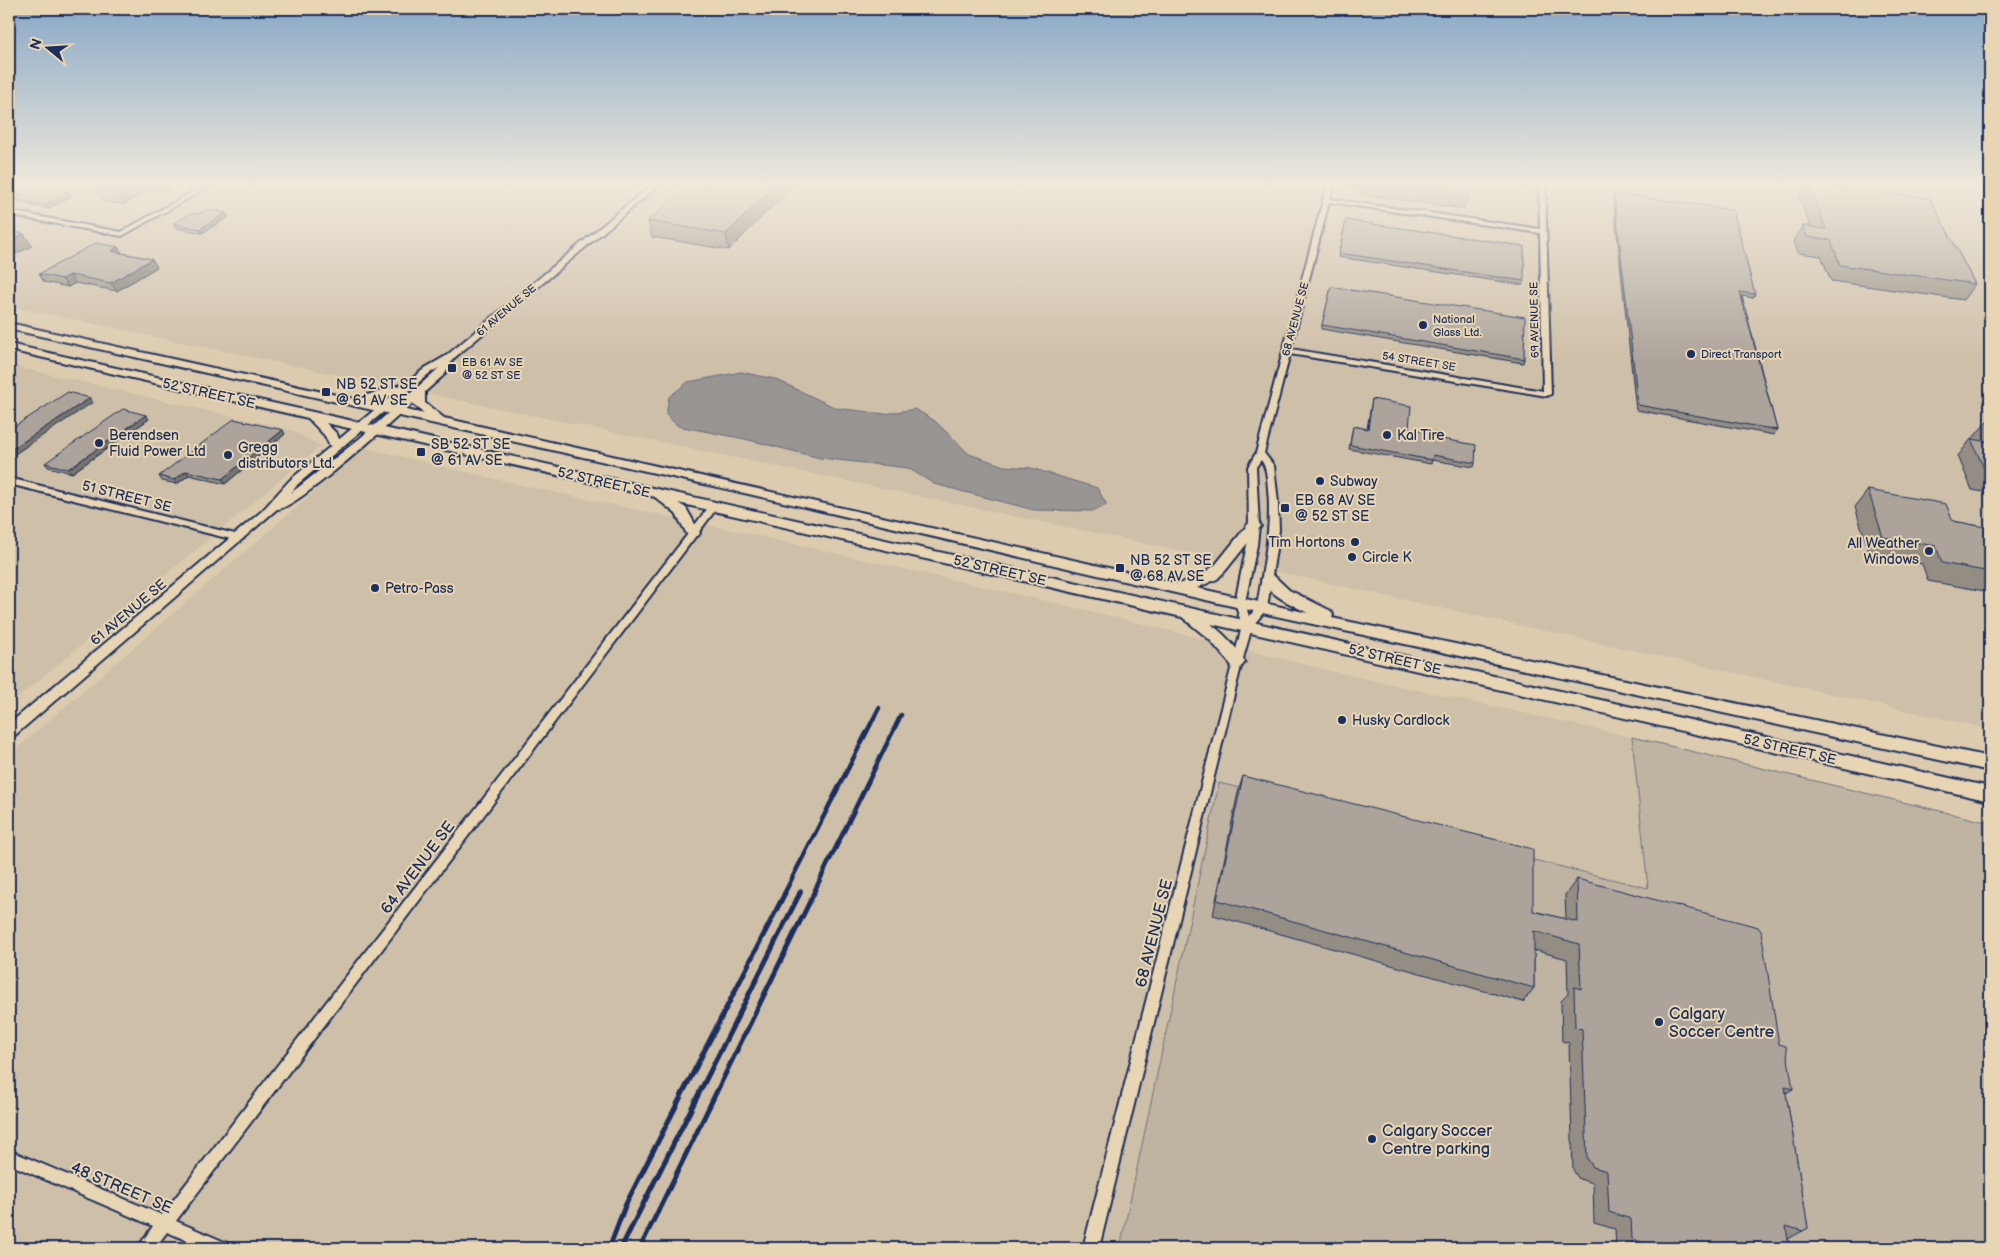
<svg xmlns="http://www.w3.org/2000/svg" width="1999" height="1257" font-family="'Balsamiq Sans',sans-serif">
  <rect width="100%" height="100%" fill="#dccbae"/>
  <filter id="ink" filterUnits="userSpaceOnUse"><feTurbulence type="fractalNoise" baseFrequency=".02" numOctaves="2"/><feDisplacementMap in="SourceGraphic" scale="10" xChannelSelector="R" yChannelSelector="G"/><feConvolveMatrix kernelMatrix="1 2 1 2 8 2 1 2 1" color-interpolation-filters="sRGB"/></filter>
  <g filter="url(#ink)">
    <g fill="#cebfa8">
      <path d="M9 185H1990V729L1205 556 9 306Z"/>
      <path d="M9 365 291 430 321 446 9 705Z"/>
      <path d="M365 448 530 487 754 535 1086 610 1335 672 1632 737 1648 888 1219 784 1120 1248H9V755Z"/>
    </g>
    <path fill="#bfb4a2" stroke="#6d7280" d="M1632 737 1990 823V1248H1120L1219 783 1648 888Z"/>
    <path fill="#999593" stroke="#676c7e" d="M741 372 775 379 836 408 885 414 915 409 935 421 969 454 1004 466 1031 468 1097 488 1107 505 1093 511 1034 510 934 484 908 468 820 458 745 439 678 426 666 415 669 397 688 382Z"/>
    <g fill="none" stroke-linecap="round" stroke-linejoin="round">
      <g stroke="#1b2f5e" stroke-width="4">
        <g id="minor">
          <path d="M205 185H212L122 236 9 215V211L121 232Z"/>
          <path d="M1327 185H1333L1330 199 1540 229 1539 185H1545L1551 394 1547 396 1290 354 1264 453 1274 466 1278 503 1279 530 1267 608 1252 627 1242 662 1099 1248H1083L1242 626 1235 602 1247 545 1249 526 1248 467 1256 453ZM1329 202 1540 233 1543 391 1291 349ZM1261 460C1267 468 1267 478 1268 489 1272 529 1263 568 1257 607L1249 617 1245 602 1257 545 1259 526 1256 467Z"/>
          <path d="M9 478 239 535 244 538 239 541 9 484Z"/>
          <path d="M714 503 718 506 717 508 176 1221 227 1243 230 1248H205L167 1232 155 1248H138L141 1243 153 1226 9 1164V1150L162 1215 711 504Z"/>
        </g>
      </g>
      <g stroke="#1b2f5e" stroke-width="4">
        <path id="tertiary" d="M651 185H659L453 359 445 374C422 394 297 511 277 509L14 736 9 737V724L262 511 290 480 425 368 446 356ZM439 368 359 439 291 493 298 484 431 372Z"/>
      </g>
      <g stroke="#1b2f5e" stroke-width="4">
        <g id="secondary">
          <path d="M9 323 354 399 407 383 411 384 413 387 411 390 369 402 425 414 413 404V392L419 388 425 392V403L444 418 1179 584 1207 571 1216 564 1249 523H1259L1261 526 1226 570 1217 579 1197 588 1308 613C1291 604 1271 596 1261 579L1263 575H1273L1289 590 1331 611 1333 615 1332 618 1990 757V771L1262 613 731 490 9 329Z"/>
          <path d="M9 344 1990 787V801L1211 624C1224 634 1237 647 1245 662L1242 666 1237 668 1232 666 1210 640 1182 617 678 503 686 508 700 533 698 536H688L676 514 655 497 326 423 337 434 342 447 336 451 332 450 325 436 308 418 9 350Z"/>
        </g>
      </g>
      <use href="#minor" fill="#e8d5b3" fill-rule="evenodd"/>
      <use href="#tertiary" fill="#e8d5b3" fill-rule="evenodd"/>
      <use href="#secondary" fill="#e8d5b3" fill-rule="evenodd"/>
      <g stroke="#1b2f5e" stroke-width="4.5">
        <path d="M784 894 879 708"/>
        <path d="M799 894 801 891"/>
        <path d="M813 894 901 715"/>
      </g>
      <g stroke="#1b2f5e" stroke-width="5">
        <path d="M609 1248 625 1206 785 893"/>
        <path d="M621 1248 800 893"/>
        <path d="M640 1248 814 893"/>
      </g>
    </g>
    <g fill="#948d84" stroke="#1b2f5e">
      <path d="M107 185H176L163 192 143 188 145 193 124 204 104 202 97 190Z"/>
      <path d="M794 185 729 250 652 237 648 221Z"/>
      <path d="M1353 185H1469V193L1464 209 1361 194 1362 190 1352 189Z"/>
      <path d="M1807 185H1824L1975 284 1963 300 1831 281 1821 256 1798 253 1794 241 1803 226H1810L1799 198Z"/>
      <path d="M70 192 72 196 47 209 19 203 16 199Z"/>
      <path d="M1614 193 1755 294 1753 298 1742 296 1777 430 1774 435 1636 410 1613 197Z"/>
      <path d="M226 213 229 217 202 233 176 228 173 224 199 214Z"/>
      <path d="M1346 220 1524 281 1523 285 1338 257Z"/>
      <path d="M118 247 122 253 152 259 157 267 117 291 75 283 68 287 44 282 39 274Z"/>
      <path d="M1331 287 1524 359 1523 363 1321 329Z"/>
      <path d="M1372 399 1409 428 1436 438 1475 463 1474 467 1432 460 1431 464 1349 449 1353 426 1367 429Z"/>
      <path d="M149 419 72 473 48 467 45 463Z"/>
      <path d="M1987 421 1990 422V493L1972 490 1958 456 1971 439H1974L1973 438Z"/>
      <path d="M285 434 225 484 189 475 177 484 162 481 159 476Z"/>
      <path d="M1868 490 1953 521 1990 528V592L1928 581 1922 564 1870 555 1855 507Z"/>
      <path d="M1243 776 1533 911 1566 919 1565 895 1577 879 1779 1044 1793 1089 1786 1093 1808 1228 1788 1239 1789 1248H1616L1615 1229 1594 1223 1593 1183 1579 1179 1573 1170 1569 1043 1562 1041 1561 1001 1568 994 1567 959 1534 950V988L1523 1002 1213 915 1238 792Z"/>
    </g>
    <g fill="#78736c" stroke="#1b2f5e">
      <path d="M131 185H141L145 193 124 204 118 192Z"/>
      <path d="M159 185H176L163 192Z"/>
      <path d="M776 185H794L729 250 726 234Z"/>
      <path d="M20 191 23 195 9 202V197Z"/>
      <path d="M70 192 72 196 47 209 44 205Z"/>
      <path d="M226 213 229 217 202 233 200 229Z"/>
      <path d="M24 234 32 246 9 258V242Z"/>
      <path d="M118 247 123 255 111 251Z"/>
      <path d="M152 259 157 267 117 291 111 283Z"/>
      <path d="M70 275 75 283 68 287 62 279Z"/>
      <path d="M90 398 93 402 12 456 9 453V451Z"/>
      <path d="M146 415 149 419 72 473 68 469Z"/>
      <path d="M283 430 285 434 225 484 222 479Z"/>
      <path d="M186 471 189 475 177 484 174 480Z"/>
    </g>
    <g fill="#aca49a" stroke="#1b2f5e">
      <path d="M107 185H131L118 192 97 190Z"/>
      <path d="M689 185H776L726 234 648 221Z"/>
      <path d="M1408 185H1469V193Z"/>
      <path d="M1809 185H1824L1930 198 1975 284 1840 265 1831 240 1807 237 1803 226 1826 229Z"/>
      <path d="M41 187 70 192 44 205 16 199Z"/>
      <path d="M9 189 20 191 9 197Z"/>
      <path d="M1614 193 1733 210 1755 294 1740 292 1777 430 1638 405Z"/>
      <path d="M207 209 226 213 200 229 173 224 192 213 199 214Z"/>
      <path d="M1346 220 1524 246V281L1339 253Z"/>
      <path d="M9 231 24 234 9 242Z"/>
      <path d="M96 243 118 247 111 251 152 259 111 283 70 275 62 279 39 274Z"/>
      <path d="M1331 287 1525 317 1524 359 1322 325Z"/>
      <path d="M68 392 90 398 9 451V430Z"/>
      <path d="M1372 399 1411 406 1409 428 1436 433V438L1476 445 1475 463 1433 455 1432 460 1350 445 1353 426 1368 429Z"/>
      <path d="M123 409 146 415 68 469 45 463Z"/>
      <path d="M234 419 283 430 222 479 186 471 174 480 159 476Z"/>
      <path d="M1987 421 1990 422V429Z"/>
      <path d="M1971 439 1990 442V474L1986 473Z"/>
      <path d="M1868 490 1946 504 1953 521 1990 528V572L1942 563 1936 546 1883 537Z"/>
      <path d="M1243 776 1533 849V911L1578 922 1577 879 1758 927 1761 931 1779 1044 1786 1046 1793 1089 1785 1087 1808 1228 1803 1231 1786 1226 1789 1248H1660L1632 1239 1631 1219 1609 1212 1607 1171 1593 1167 1587 1158 1582 1029 1575 1027 1574 987 1581 989 1579 944 1534 931V988L1217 900Z"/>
    </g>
  </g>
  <linearGradient id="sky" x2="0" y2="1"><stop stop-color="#88a8c6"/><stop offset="0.51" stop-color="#efe8db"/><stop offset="1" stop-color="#efe8db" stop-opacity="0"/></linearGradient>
  <rect width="1999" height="361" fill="url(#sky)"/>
  <g fill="#1b2f5e" stroke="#e8d5b3" stroke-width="2">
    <circle cx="1423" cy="325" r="5"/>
    <circle cx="1691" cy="354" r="5"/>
    <rect x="447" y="363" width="10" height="10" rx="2.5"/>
    <rect x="321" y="387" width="10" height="10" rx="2.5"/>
    <circle cx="1387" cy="435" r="5"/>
    <circle cx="99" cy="443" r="5"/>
    <rect x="416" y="447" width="10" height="10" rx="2.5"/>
    <circle cx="228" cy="455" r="5"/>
    <circle cx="1320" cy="481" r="5"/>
    <rect x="1280" y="503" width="10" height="10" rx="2.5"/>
    <circle cx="1355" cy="542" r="5"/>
    <circle cx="1929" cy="551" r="5"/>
    <circle cx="1352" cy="557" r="5"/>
    <rect x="1115" y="563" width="10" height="10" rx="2.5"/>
    <circle cx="375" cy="588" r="5"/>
    <circle cx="1342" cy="720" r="5"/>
    <circle cx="1659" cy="1022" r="5"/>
    <circle cx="1372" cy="1139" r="5"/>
  </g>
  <g text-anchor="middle" stroke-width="4" stroke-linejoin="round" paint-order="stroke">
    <g font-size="11" fill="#1b2f5e" stroke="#e8d5b3">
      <text transform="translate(506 310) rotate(-40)" y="4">61 AVENUE SE</text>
      <text transform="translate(1295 319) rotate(-75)" y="4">68 AVENUE SE</text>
      <text transform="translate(1534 320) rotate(-91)" y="4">69 AVENUE SE</text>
      <text transform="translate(1419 361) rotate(9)" y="4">54 STREET SE</text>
    </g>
    <g font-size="11" fill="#1b2f5e" stroke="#e8d5b3" text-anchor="start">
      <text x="1433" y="323">National<tspan x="1433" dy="13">Glass Ltd.</tspan></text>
      <text x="1701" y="358">Direct Transport</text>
      <text x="462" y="366">EB 61 AV SE<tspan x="462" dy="13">@ 52 ST SE</tspan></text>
    </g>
    <g font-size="14" fill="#1b2f5e" stroke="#e8d5b3" text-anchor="start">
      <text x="336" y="389">NB 52 ST SE<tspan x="336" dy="16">@ 61 AV SE</tspan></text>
      <text x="109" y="440">Berendsen<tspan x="109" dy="16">Fluid Power Ltd</tspan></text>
      <text x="1397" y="440">Kal Tire</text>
      <text x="431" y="449">SB 52 ST SE<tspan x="431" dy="16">@ 61 AV SE</tspan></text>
      <text x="238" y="452">Gregg<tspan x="238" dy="16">distributors Ltd.</tspan></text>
      <text x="1330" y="486">Subway</text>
      <text x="1295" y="505">EB 68 AV SE<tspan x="1295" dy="16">@ 52 ST SE</tspan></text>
      <text x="1345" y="547" text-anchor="end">Tim Hortons</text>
      <text x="1919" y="548" text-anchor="end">All Weather<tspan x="1919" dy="16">Windows</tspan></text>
      <text x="1362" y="562">Circle K</text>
      <text x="1130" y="565">NB 52 ST SE<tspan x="1130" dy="16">@ 68 AV SE</tspan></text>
      <text x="385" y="593">Petro-Pass</text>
      <text x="1352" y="725">Husky Cardlock</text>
    </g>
    <g font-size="14" fill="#1b2f5e" stroke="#e8d5b3">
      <text transform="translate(209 393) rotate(13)" y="5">52 STREET SE</text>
      <text transform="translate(604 482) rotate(13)" y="5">52 STREET SE</text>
      <text transform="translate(127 496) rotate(14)" y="5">51 STREET SE</text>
      <text transform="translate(1000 570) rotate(13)" y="5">52 STREET SE</text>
      <text transform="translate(128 612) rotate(-40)" y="5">61 AVENUE SE</text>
      <text transform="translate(1395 659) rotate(13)" y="5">52 STREET SE</text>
      <text transform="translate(1790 749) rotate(13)" y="5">52 STREET SE</text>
    </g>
    <g font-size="16" fill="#1b2f5e" stroke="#e8d5b3">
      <text transform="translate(417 867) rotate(-53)" y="6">64 AVENUE SE</text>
      <text transform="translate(1153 933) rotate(-76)" y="6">68 AVENUE SE</text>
      <text transform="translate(122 1187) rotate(23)" y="6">48 STREET SE</text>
    </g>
    <g font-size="16" fill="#1b2f5e" stroke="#e8d5b3" text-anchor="start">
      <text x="1669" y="1019">Calgary<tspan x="1669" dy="18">Soccer Centre</tspan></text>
      <text x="1382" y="1136">Calgary Soccer<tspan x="1382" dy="18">Centre parking</tspan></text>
    </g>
  </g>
  <rect width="1999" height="1257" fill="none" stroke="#e8d5b3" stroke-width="30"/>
  <rect x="15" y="15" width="1969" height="1227" fill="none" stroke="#1b2f5e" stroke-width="2" filter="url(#ink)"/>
  <g transform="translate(48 48) rotate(288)" stroke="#e8d5b3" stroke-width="4" paint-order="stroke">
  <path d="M0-4L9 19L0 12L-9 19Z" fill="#1b2f5e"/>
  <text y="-8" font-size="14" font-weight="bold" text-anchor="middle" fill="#1b2f5e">N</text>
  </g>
</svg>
